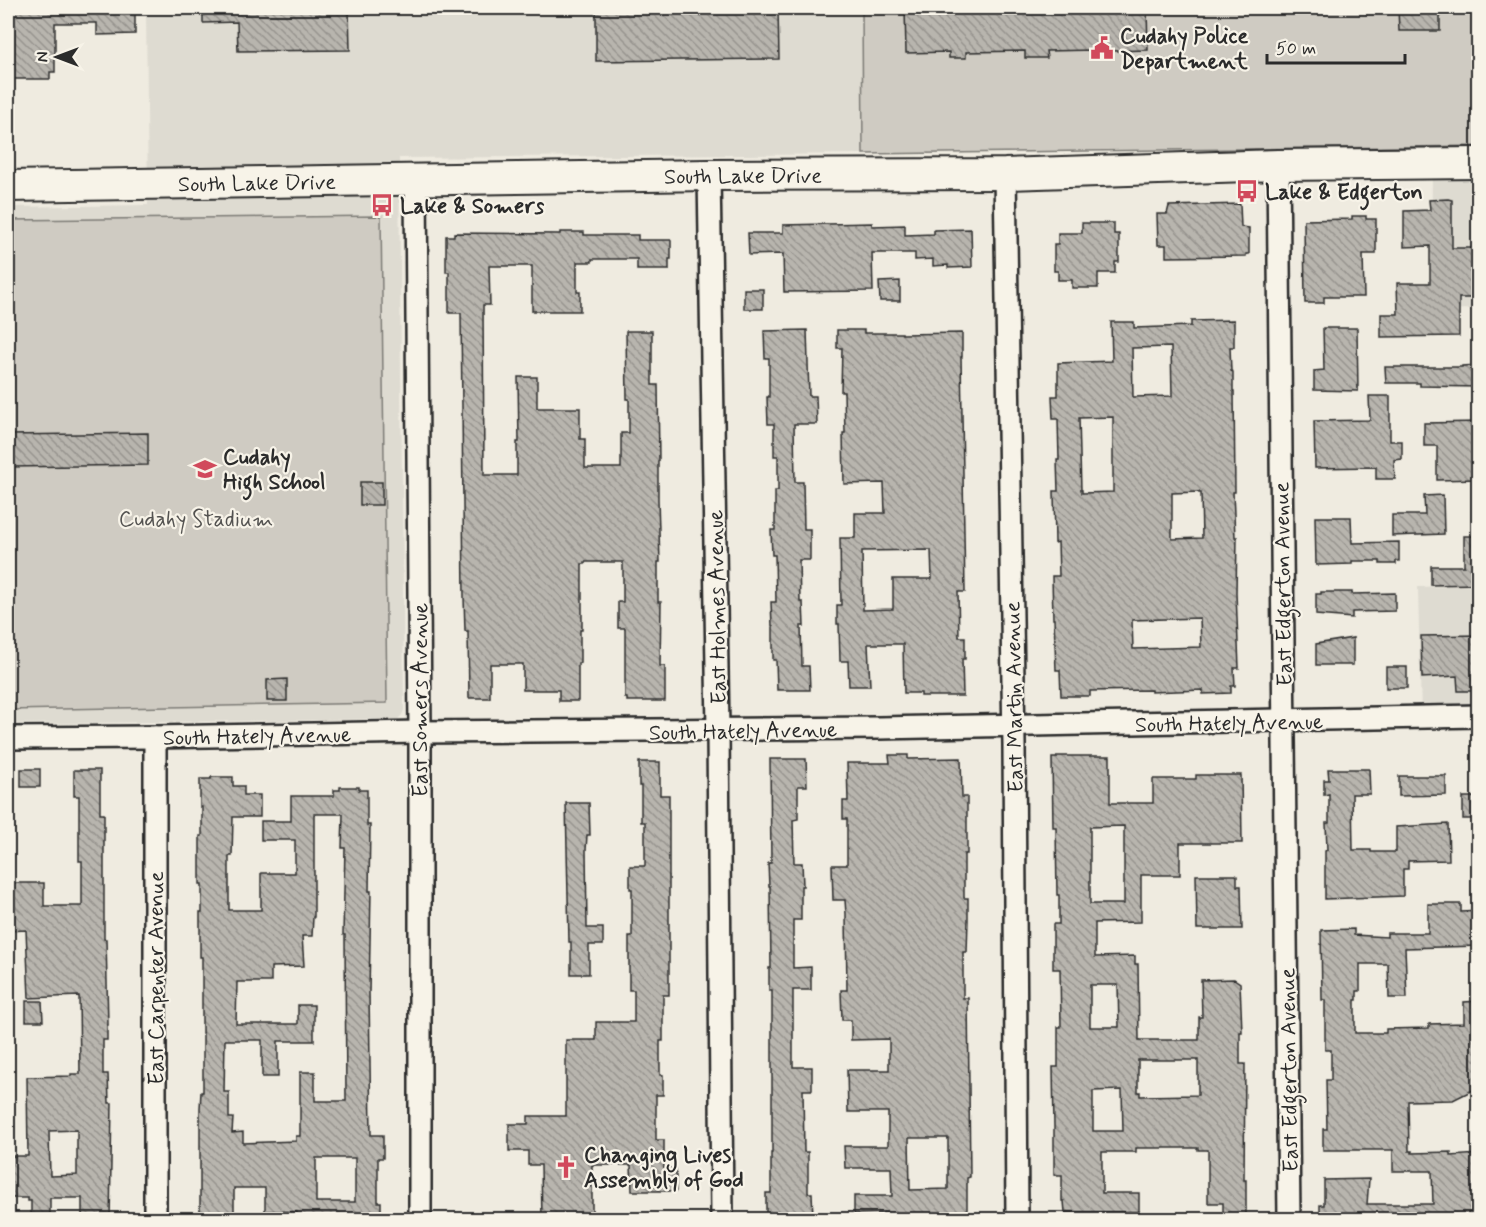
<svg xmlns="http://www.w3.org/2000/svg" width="1486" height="1227" font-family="Mynerve,sans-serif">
  <defs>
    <pattern id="building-back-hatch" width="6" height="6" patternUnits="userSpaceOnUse" patternTransform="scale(1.5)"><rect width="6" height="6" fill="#b8b5ae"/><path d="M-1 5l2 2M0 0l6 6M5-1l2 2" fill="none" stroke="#96938e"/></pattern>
  </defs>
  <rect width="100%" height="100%" fill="#efebe0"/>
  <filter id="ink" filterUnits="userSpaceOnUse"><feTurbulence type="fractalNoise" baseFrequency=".0167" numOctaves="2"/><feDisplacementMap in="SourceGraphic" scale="12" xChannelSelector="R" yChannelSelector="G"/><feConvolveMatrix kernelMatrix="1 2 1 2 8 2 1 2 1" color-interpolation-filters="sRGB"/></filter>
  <g filter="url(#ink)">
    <g fill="#dedbd1">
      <path d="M146 8H862L863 154 399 158 404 710 402 715 398 719 8 724V207L148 205Z"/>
      <path d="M1432 163H1478V309L1431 310Z"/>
      <path d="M1478 585V716L1421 717 1418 587Z"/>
    </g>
    <g fill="#cfcbc2" stroke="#7d7b76" stroke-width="1.5">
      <path d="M862 8H1478V146L863 154Z"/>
      <path d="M381 216 387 703 8 710V220Z"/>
    </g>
    <g fill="url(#building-back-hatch)" stroke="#2b2b2b" stroke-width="1.5" fill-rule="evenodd">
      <path d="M8 8H135V34L97 35V23H55V72H50V79H8Z"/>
      <path d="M203 8H349L350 50 238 51 237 22 203 23Z"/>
      <path d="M596 8H778L779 59 596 61Z"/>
      <path d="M905 8H1147L1148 50 1111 51V55H1094V50L1046 51 1047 58H1025V51L966 52V58H949V52L906 53Z"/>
      <path d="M1398 8H1440V31H1399Z"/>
      <path d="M1448 199 1452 200V248H1472L1473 298H1459V336L1381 337V314H1398L1397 283H1430V246L1404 247V211L1430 210 1429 200Z"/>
      <path d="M1240 204 1241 227 1249 228V254H1246V256L1166 257V245H1158L1157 214H1167L1169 206Z"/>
      <path d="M1352 216H1366V219H1376V254H1363L1364 297H1324V303H1305L1304 220 1352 219Z"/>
      <path d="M872 223V226L905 225V235L934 234V230L971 229 972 267 948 268V265L933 266V259L915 260V253H872L873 291 784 292 783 254 749 255 748 233H783V225Z"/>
      <path d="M1082 223H1114V234H1119V262H1115V273H1098V288H1072V280H1058V271H1054V244H1058V233H1082Z"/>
      <path d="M560 232H584V235H638V240H671V259H669V270H637V259H592V262H577V292H580V311H532V266H489L490 305H483L484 475H517V442H519L518 377H537V408H580V439H585V468H621V433H629V399H627L626 331H652V385H658L659 461H658V500L660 562H658V602H661L660 666H665V701H627V698H625V628H618V602H623V562H585V564H582V630H580V663H578V701H559V690H523V664H490V698H469L468 631H465L464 597 461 313H449V272H446V236H454V233L560 234Z"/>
      <path d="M900 281V301H880L879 282Z"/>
      <rect x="744" y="289" width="19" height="20"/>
      <path d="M1234 320V347H1230L1231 371 1233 372V391H1234L1235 492H1233L1235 537H1237L1236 593 1239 668H1234L1235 686H1231V693L1203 694V690L1151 692V690L1090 691V696H1061L1060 670H1056L1054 619H1053L1052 576H1059L1058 542 1055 543 1054 491H1058L1057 460H1059L1058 419H1053L1052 396H1058V363L1112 361 1111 322H1134V328L1191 326V321ZM1171 347 1172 396 1133 397 1132 348ZM1113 417V492L1082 493V490H1081L1079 418ZM1199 492V493H1201L1202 538 1172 539V493ZM1200 618 1201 647 1133 649 1132 620Z"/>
      <path d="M1323 328H1357L1358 391 1314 390V371L1324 370Z"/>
      <path d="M807 330 809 396H816L817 424H794L795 482H803L804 529H810V560H799L800 602H803L804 626H801L802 666H809L810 690H777L776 660H773V626H772L771 602H776L775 555H772L771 530H775V491H778V456H774V424H768L767 397H769V358H765L764 331Z"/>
      <path d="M837 330H864V333H902V334L962 333V357H961L965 592H958L959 637H965V659H962L963 696H921V693H904L903 644H868L870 686H849L848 661H840L839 624H837V605H841L840 538H855V513H885L884 483 844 484 843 433H845L844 392H841L842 348H837ZM931 550 932 579H893V609L863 610 862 551Z"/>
      <path d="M1479 365V387L1420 386V383H1386L1385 367H1462V366Z"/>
      <path d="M1369 396H1390V441H1402V459L1394 460 1395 479H1376V467L1315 468 1314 421 1370 420Z"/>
      <path d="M1479 422V479L1437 480V446H1424V423Z"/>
      <path d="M148 433V465L10 467 9 435Z"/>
      <rect x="360" y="482" width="22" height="23"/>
      <path d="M1443 495 1444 534 1392 536V515H1425L1424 496Z"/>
      <path d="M1315 517H1351L1352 543 1399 542V561H1396V564H1380V561H1352V564L1316 565Z"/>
      <path d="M1464 536H1479V584L1431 585V566H1464Z"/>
      <path d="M1321 592H1352V594L1395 593V611L1352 612V618L1316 615V594H1321Z"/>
      <path d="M1479 635V691H1458L1457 676 1422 678 1421 636Z"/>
      <path d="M1353 638V665H1316V644Z"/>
      <rect x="1386" y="667" width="21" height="21"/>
      <path d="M287 679V701H267V680Z"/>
      <path d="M889 755H908V759L961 758 962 797H967V854H964V898H968V920L967 952H963V998H968L970 1177 967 1178V1214L893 1215V1213L854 1214V1196H892L891 1168H845L844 1146H888V1112H848L847 1070H889V1039L851 1040V1020H842L841 990H847L846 914 845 900H833L832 865H847V819H843V801H848L847 763H890ZM909 1138H948V1189L910 1190Z"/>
      <path d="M1057 756H1110V803H1153V779H1196V775H1241L1242 843H1180V875H1141V922L1095 923V957L1135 956V964H1138L1139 1040H1199V1017H1202L1201 980 1234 979 1240 983 1242 1032H1240V1064H1245L1244 1180H1246V1220H1223V1203H1208V1150H1198V1148H1136V1152H1102V1193H1139V1212H1065L1064 1201H1062V1175H1054V1127L1053 1067H1058V1027H1061L1060 969H1053V924H1059V895H1057L1056 827H1053L1052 758H1057ZM1124 826V904H1090V827ZM1090 985H1118L1119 1027H1090ZM1138 1060H1198V1095L1140 1096V1092H1138ZM1122 1090 1123 1131H1093V1091Z"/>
      <path d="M770 759H806L807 786H798V819L793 820 794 863H802L803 886H801V920H793V968L811 967V990H793V1067H812V1090H803L804 1152H808V1193H812L813 1217 766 1218V1193H771V1153H772V990H769V968H771L770 886H769L768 863H771Z"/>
      <path d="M639 762H660V795H669V995H663V1041H660V1075H663V1095H656V1140H664V1168H676V1191H632L631 1165H592V1220H542L541 1165H528V1151H509V1124H528V1116H566V1040H596V1022H634V990H629V936H632V889H630V866H645V822H641V786H639Z"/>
      <rect x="21" y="769" width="19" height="18"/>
      <path d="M1328 769H1369L1370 794H1352L1353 850H1371V852H1396V827L1448 824 1449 860 1408 861V869H1403V896L1325 899V851L1327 850 1326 823H1329V794L1324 795V780H1329Z"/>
      <path d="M74 770H100V814H104V939H106L108 1025H107V1040H103V1074H108L109 1103H112L110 1220H82V1198H50V1220H31V1201H28V1198H8V1156H28L27 1077 71 1076V1074H80L79 996 29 998 26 930 8 931V883H44V906H82V861H79V796H74ZM77 1130V1175L50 1176 49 1131Z"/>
      <path d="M1399 776H1446V795L1399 796Z"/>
      <path d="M211 777H233V786H244V795H260V817H233L232 856H229V910H261V873H295V840H261V821H291V796H334V790H340V787H359V790H367V825H370L369 891H371L369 992 371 1135H383V1158H378V1202H381V1220L297 1219V1212L265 1211V1188H234V1220H205V1212H200V1108L201 1092H203V1033H202V957H200V912H202V884H200V836H202V807H200V779H211ZM314 814H343L342 848H345L343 935H345L346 1101H315V1072H300V1136H296V1141L243 1143V1132L232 1133 233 1118H229V1092H224L225 1040H262V1077H278V1041H314V1005H298V1024H236L237 982H271V967L304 966 302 936H312L313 917H314ZM316 1158H355V1202H316Z"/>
      <rect x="1463" y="797" width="16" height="22"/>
      <path d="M566 803H589L590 835H587L586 850 587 928H603V945H589V974H571V942H569Z"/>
      <path d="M1196 875H1236L1237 876V886H1241L1242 929H1197Z"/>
      <path d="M1428 904H1461V912L1479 911V946L1405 948 1407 998H1389L1388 964H1360V991H1357V1000H1355V1033H1386V1029L1429 1028V1024L1464 1023V1002L1479 1001V1087L1453 1100 1408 1101 1409 1151H1412V1153L1451 1152V1156L1479 1154V1220H1320V1205H1324V1180L1369 1179 1367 1204H1433L1432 1171H1393V1150H1323V1129H1327L1326 1080H1331V1050H1325V1000H1322L1321 930 1354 929V935L1387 937V933H1428Z"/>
      <path d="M26 1001H42L43 1021H26Z"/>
    </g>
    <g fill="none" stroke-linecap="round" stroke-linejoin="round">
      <g stroke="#2b2b2b" stroke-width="26">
        <g id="street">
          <path d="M1278 165 1289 1220"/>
          <path d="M1005 174 1014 745 1017 1220"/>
          <path d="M709 175 718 730 722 1220"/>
          <path d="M416 180 420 732V1220"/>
          <path d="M155 737V1220"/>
          <path d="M8 738 155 737 420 732 879 728 1478 716"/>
        </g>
      </g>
      <g stroke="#2b2b2b" stroke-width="34">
        <g id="secondary">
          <path id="s1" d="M8 186 709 175 1005 174 1278 165 1478 163"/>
        </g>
      </g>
      <use href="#street" stroke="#f7f3e8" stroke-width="21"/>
      <use href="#secondary" stroke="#f7f3e8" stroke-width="30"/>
    </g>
  </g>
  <defs>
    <g id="civic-bare" transform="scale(1.8)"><path d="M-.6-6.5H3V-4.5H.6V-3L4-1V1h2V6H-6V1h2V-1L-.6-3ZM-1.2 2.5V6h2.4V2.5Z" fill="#d1495b" stroke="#f7f3e8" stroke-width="2.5" paint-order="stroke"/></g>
    <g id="bus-bare" transform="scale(1.8)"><path d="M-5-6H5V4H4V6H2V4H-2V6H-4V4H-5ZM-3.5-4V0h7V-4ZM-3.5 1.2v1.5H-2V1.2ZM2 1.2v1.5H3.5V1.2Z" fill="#d1495b" stroke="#f7f3e8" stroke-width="2.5" paint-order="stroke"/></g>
    <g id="school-bare" transform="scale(1.8)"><path d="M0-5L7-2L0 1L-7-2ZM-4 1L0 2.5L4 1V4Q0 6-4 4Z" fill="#d1495b" stroke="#f7f3e8" stroke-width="2.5" paint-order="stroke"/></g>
    <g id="church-bare" transform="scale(1.8)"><path d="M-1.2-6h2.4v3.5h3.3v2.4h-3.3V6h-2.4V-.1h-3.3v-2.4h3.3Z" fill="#d1495b" stroke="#f7f3e8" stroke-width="2.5" paint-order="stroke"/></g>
  </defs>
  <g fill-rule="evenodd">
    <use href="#civic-bare" x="1102" y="48"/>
    <use href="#bus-bare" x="1247" y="191"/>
    <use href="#bus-bare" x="382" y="205"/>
    <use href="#school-bare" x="205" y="469"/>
    <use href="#church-bare" x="566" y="1167"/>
  </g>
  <g text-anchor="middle" stroke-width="4.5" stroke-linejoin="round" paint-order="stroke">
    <g font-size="22" font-weight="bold" fill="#2b2b2b" stroke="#f7f3e8" text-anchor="start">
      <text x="1120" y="43">Cudahy Police<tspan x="1120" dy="25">Department</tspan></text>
      <text x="1265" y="199">Lake &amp; Edgerton</text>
      <text x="400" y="213">Lake &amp; Somers</text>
      <text x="223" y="464">Cudahy<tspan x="223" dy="25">High School</tspan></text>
      <text x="584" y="1162">Changing Lives<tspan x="584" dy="25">Assembly of God</tspan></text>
    </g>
    <g font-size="22" fill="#2b2b2b" stroke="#f7f3e8">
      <text dy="8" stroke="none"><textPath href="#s1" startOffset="735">South Lake Drive</textPath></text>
      <text dy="8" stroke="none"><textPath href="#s1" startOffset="249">South Lake Drive</textPath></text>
      <text transform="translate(1282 584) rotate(-91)" y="8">East Edgerton Avenue</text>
      <text transform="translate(716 607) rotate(-91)" y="8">East Holmes Avenue</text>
      <text transform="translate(1013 697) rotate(-91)" y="8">East Martin Avenue</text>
      <text transform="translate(419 700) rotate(-90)" y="8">East Somers Avenue</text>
      <text transform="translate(1229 722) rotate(-1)" y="8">South Hately Avenue</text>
      <text transform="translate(743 730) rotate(-1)" y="8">South Hately Avenue</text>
      <text transform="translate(257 735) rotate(-1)" y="8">South Hately Avenue</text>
      <text transform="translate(155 978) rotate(-90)" y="8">East Carpenter Avenue</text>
      <text transform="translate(1288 1070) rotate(-91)" y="8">East Edgerton Avenue</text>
    </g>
    <g font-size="22" fill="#545351" stroke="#f7f3e8">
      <text x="196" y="526">Cudahy Stadium</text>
    </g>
  </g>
  <rect width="1486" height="1227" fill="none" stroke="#f7f3e8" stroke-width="30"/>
  <rect x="15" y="15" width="1456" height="1197" fill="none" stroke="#2b2b2b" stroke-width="2" filter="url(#ink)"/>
  <g transform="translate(57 57) rotate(270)" stroke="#f7f3e8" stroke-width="4.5" paint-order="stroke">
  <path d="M0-4.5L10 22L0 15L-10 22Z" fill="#2b2b2b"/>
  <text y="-9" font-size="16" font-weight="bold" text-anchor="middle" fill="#2b2b2b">N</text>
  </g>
  <path d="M1267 54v9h138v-9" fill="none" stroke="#2b2b2b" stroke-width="3"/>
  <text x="1276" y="54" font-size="18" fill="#2b2b2b" stroke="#f7f3e8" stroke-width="4.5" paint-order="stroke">50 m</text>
</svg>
